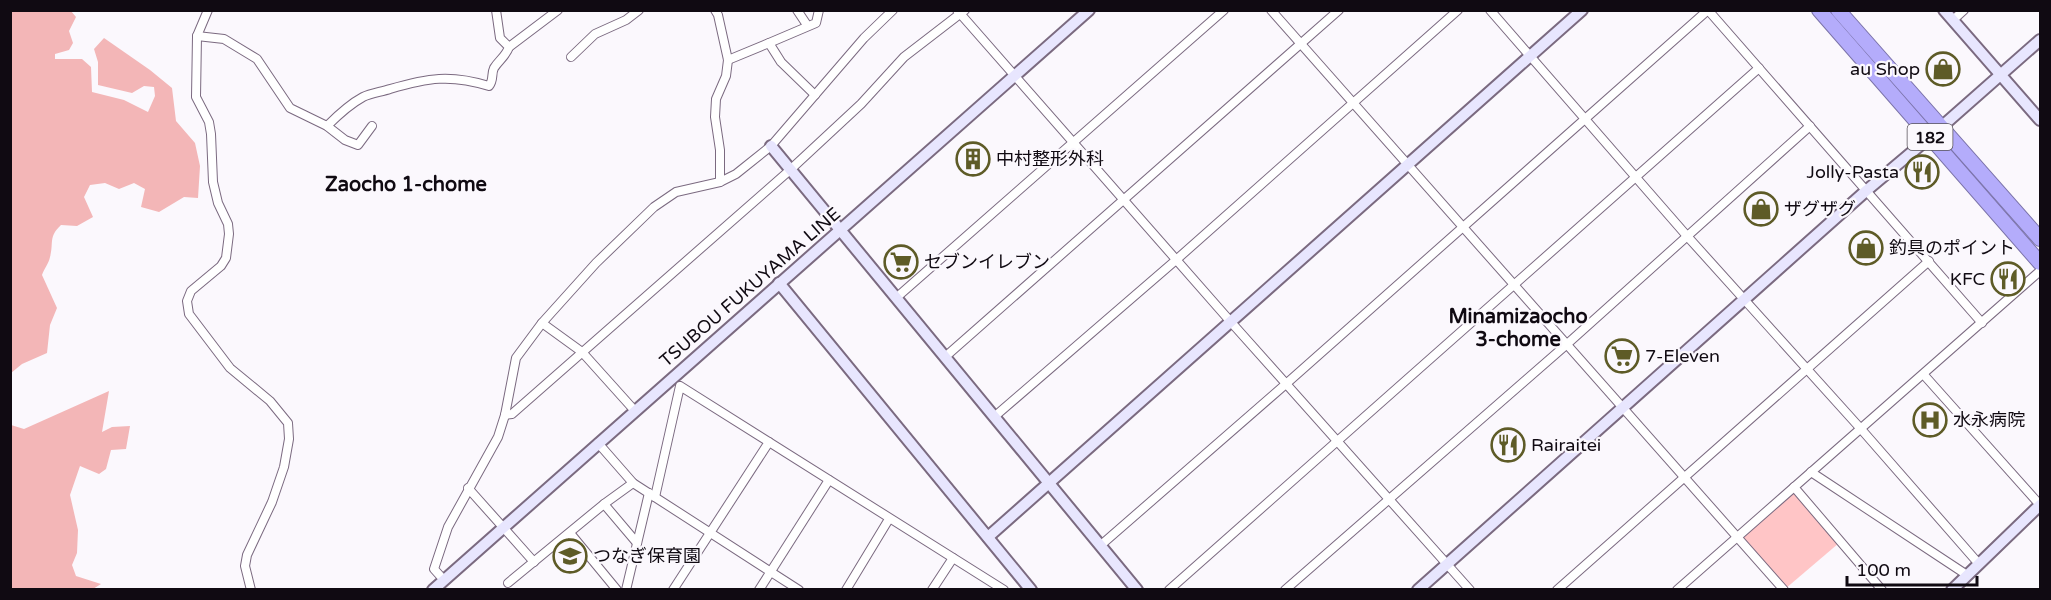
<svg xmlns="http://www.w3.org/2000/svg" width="2051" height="600" font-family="'Varela Round','Noto Sans JP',sans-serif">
  <rect width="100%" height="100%" fill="#fbf8fd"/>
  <path fill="#ffc5c6" d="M1794 490 1839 543 1785 589 1739 538Z"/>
  <g fill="#f3b6b7">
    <path d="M11 10 71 11 76 17 69 31 73 43 69 50 55 54V59H82L91 67 92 92 124 100 148 112 155 96 154 87 144 86 132 93 98 85V62L94 49 104 38 150 70 172 88 176 121 195 143 200 166 198 198 184 197 159 212 141 207 145 189 134 183 119 189 105 183 90 185 84 197 93 217 77 226 61 225C48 237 54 243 50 257 49 263 44 269 42 275L57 308 50 325 47 353 22 364 11 373Z"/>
    <path d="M109 391 102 432 112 427 130 426 126 449 111 450 106 469 99 474 80 466 70 495 78 530 77 553 72 565 76 576 101 584 93 589H11V425L24 429Z"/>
  </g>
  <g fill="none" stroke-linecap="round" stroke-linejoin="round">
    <g stroke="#7b6a80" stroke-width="10">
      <g id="street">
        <path d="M208 10 197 36 196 97 209 122 211 134 213 182 218 203 228 224 229 234 226 258 221 266 191 291 187 301 189 314 230 368 270 401 288 423 289 439 284 467 272 502 247 555 245 566 251 590"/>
        <path d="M715 10 718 15 728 60 726 76 716 99 715 117 720 150V182"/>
        <path d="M797 10 807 25"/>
        <path d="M957 10 1230 321 1470 590"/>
        <path d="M1271 10 1784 590"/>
        <path d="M1490 10 1687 236 1861 429 1979 564"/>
        <path d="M1708 10 1982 323"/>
        <path d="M1953 20 1964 10"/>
        <path d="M197 36 224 39 257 59 290 108 327 126 345 140 358 145 372 126"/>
        <path d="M769 43 816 23 819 10"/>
        <path d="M509 47 558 10"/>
        <path d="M571 57 595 34 626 20 639 10"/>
        <path d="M728 60 769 43 781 62 815 95"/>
        <path d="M327 126C337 116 350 104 363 97 371 93 381 92 390 89 428 78 450 74 489 86 494 80 491 74 494 68 499 60 506 56 509 47L500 38 496 10"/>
        <path d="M896 298 1224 10"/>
        <path d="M542 323 582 352 635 411"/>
        <path d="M945 357 1339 10"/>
        <path d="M1924 375 2040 505"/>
        <path d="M505 415 512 414 790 170 861 104 904 57 965 10"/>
        <path d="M994 417 1176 260 1458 10"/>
        <path d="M1811 472 1967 575"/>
        <path d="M633 483 799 590"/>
        <path d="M1794 487 1882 590"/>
        <path d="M468 488 534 562"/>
        <path d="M655 497 680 386 1004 590"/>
        <path d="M604 504 637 543"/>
        <path d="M570 533 617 590"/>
        <path d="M1101 545 1287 383 1708 10"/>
        <path d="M443 579 434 569 448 527 498 437 505 415 516 358 542 323 596 263 654 207 676 192 720 182 736 174 771 146 864 38 893 10"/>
        <path d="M508 583 604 504 633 483 598 443"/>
        <path d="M626 590 649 493"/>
        <path d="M673 590 769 442"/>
        <path d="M759 590 829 480"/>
        <path d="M846 590 889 519"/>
        <path d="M932 590 953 558"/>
        <path d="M1169 590 1759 68"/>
        <path d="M1285 590 1566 345 1810 126"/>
        <path d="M1557 590 1929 261"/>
        <path d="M1677 590 2040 271"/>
      </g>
    </g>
    <g stroke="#7b6a80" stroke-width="14">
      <g id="secondary">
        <path d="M1944 10 2040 120"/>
        <path d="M771 146 1137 590"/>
        <path d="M779 283 1031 590"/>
        <path d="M988 537 1582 10"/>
        <path d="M433 590 1089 10"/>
        <path d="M1418 590 1867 190 1930 137 2040 40"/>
        <path d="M1952 590 2040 505"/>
      </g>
    </g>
    <g stroke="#7b73a9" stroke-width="16">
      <g id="highway">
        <path d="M1819 10 2040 263"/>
        <path d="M1838 10 2040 239"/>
      </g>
    </g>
    <use href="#street" stroke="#fff" stroke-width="8"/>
    <use href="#secondary" stroke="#e8e6fe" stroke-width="10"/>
    <use href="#highway" stroke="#b4acfb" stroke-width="14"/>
  </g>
  <defs>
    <g id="shop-ring" transform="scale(1.725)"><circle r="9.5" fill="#fbf8fd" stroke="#5e5b27" stroke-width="1.5"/><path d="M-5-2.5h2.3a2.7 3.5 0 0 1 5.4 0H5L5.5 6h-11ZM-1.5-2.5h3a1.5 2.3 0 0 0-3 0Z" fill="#5e5b27"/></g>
    <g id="building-ring" transform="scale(1.725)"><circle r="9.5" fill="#fbf8fd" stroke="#5e5b27" stroke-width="1.5"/><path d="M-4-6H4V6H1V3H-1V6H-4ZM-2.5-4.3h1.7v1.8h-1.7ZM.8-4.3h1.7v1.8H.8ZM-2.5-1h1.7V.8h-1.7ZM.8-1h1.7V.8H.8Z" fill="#5e5b27"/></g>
    <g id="restaurant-ring" transform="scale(1.725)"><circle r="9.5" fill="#fbf8fd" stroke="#5e5b27" stroke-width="1.5"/><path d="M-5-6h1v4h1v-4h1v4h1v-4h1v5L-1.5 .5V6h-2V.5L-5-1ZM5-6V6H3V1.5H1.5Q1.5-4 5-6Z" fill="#5e5b27"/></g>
    <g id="supermarket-ring" transform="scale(1.725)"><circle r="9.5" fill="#fbf8fd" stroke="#5e5b27" stroke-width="1.5"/><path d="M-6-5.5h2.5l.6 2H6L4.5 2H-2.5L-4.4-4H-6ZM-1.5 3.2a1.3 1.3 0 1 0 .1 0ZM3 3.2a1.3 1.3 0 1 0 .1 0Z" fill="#5e5b27"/></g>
    <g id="hospital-ring" transform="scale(1.725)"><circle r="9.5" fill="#fbf8fd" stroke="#5e5b27" stroke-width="1.5"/><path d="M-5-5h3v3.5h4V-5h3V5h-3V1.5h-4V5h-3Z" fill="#5e5b27"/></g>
    <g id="school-ring" transform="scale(1.725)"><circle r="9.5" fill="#fbf8fd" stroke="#5e5b27" stroke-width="1.5"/><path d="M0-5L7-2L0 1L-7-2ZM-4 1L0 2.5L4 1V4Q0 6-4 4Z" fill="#5e5b27"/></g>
  </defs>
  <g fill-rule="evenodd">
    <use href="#shop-ring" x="1943" y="69"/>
    <use href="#building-ring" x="973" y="159"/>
    <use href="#restaurant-ring" x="1922" y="172"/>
    <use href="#shop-ring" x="1761" y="209"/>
    <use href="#shop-ring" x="1866" y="248"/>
    <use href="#supermarket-ring" x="901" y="262"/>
    <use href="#restaurant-ring" x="2008" y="279"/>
    <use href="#supermarket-ring" x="1622" y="356"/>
    <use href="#hospital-ring" x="1930" y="420"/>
    <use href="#restaurant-ring" x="1508" y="445"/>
    <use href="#school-ring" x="570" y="556"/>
  </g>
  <g text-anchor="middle" stroke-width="4.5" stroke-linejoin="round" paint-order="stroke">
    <rect fill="#fbf8fd" stroke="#565158" stroke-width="1.5" x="1907.5" y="124" width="45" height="26" rx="4.5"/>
    <g font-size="16" font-weight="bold" fill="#100a12">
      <text x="1930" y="143">182</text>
    </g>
    <g font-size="18" fill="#100a12" stroke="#fbf8fd" text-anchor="start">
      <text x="1920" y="75" text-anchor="end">au Shop</text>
      <text x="996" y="165">中村整形外科</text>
      <text x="1899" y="178" text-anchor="end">Jolly-Pasta</text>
      <text x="1784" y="215">ザグザグ</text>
      <text x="1889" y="254">釣具のポイント</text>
      <text x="924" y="268">セブンイレブン</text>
      <text x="1985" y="285" text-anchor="end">KFC</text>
      <text x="1645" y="362">7-Eleven</text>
      <text x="1953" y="426">水永病院</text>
      <text x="1531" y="451">Rairaitei</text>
      <text x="593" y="562">つなぎ保育園</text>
    </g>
    <g font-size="18" fill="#100a12" stroke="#fbf8fd">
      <text transform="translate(750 287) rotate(-41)" y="6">TSUBOU FUKUYAMA LINE</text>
    </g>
    <g font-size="20" font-weight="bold" fill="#100a12" stroke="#fbf8fd">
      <text x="406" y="191">Zaocho 1-chome</text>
      <text x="1518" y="323">Minamizaocho<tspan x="1518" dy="23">3-chome</tspan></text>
    </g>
  </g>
  <rect width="2051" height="600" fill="none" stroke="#100a12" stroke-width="24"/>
  <path d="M1847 576v9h130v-9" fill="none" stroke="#100a12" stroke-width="3"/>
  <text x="1856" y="576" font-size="18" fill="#100a12" stroke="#fbf8fd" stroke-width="4.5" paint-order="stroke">100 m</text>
</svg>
